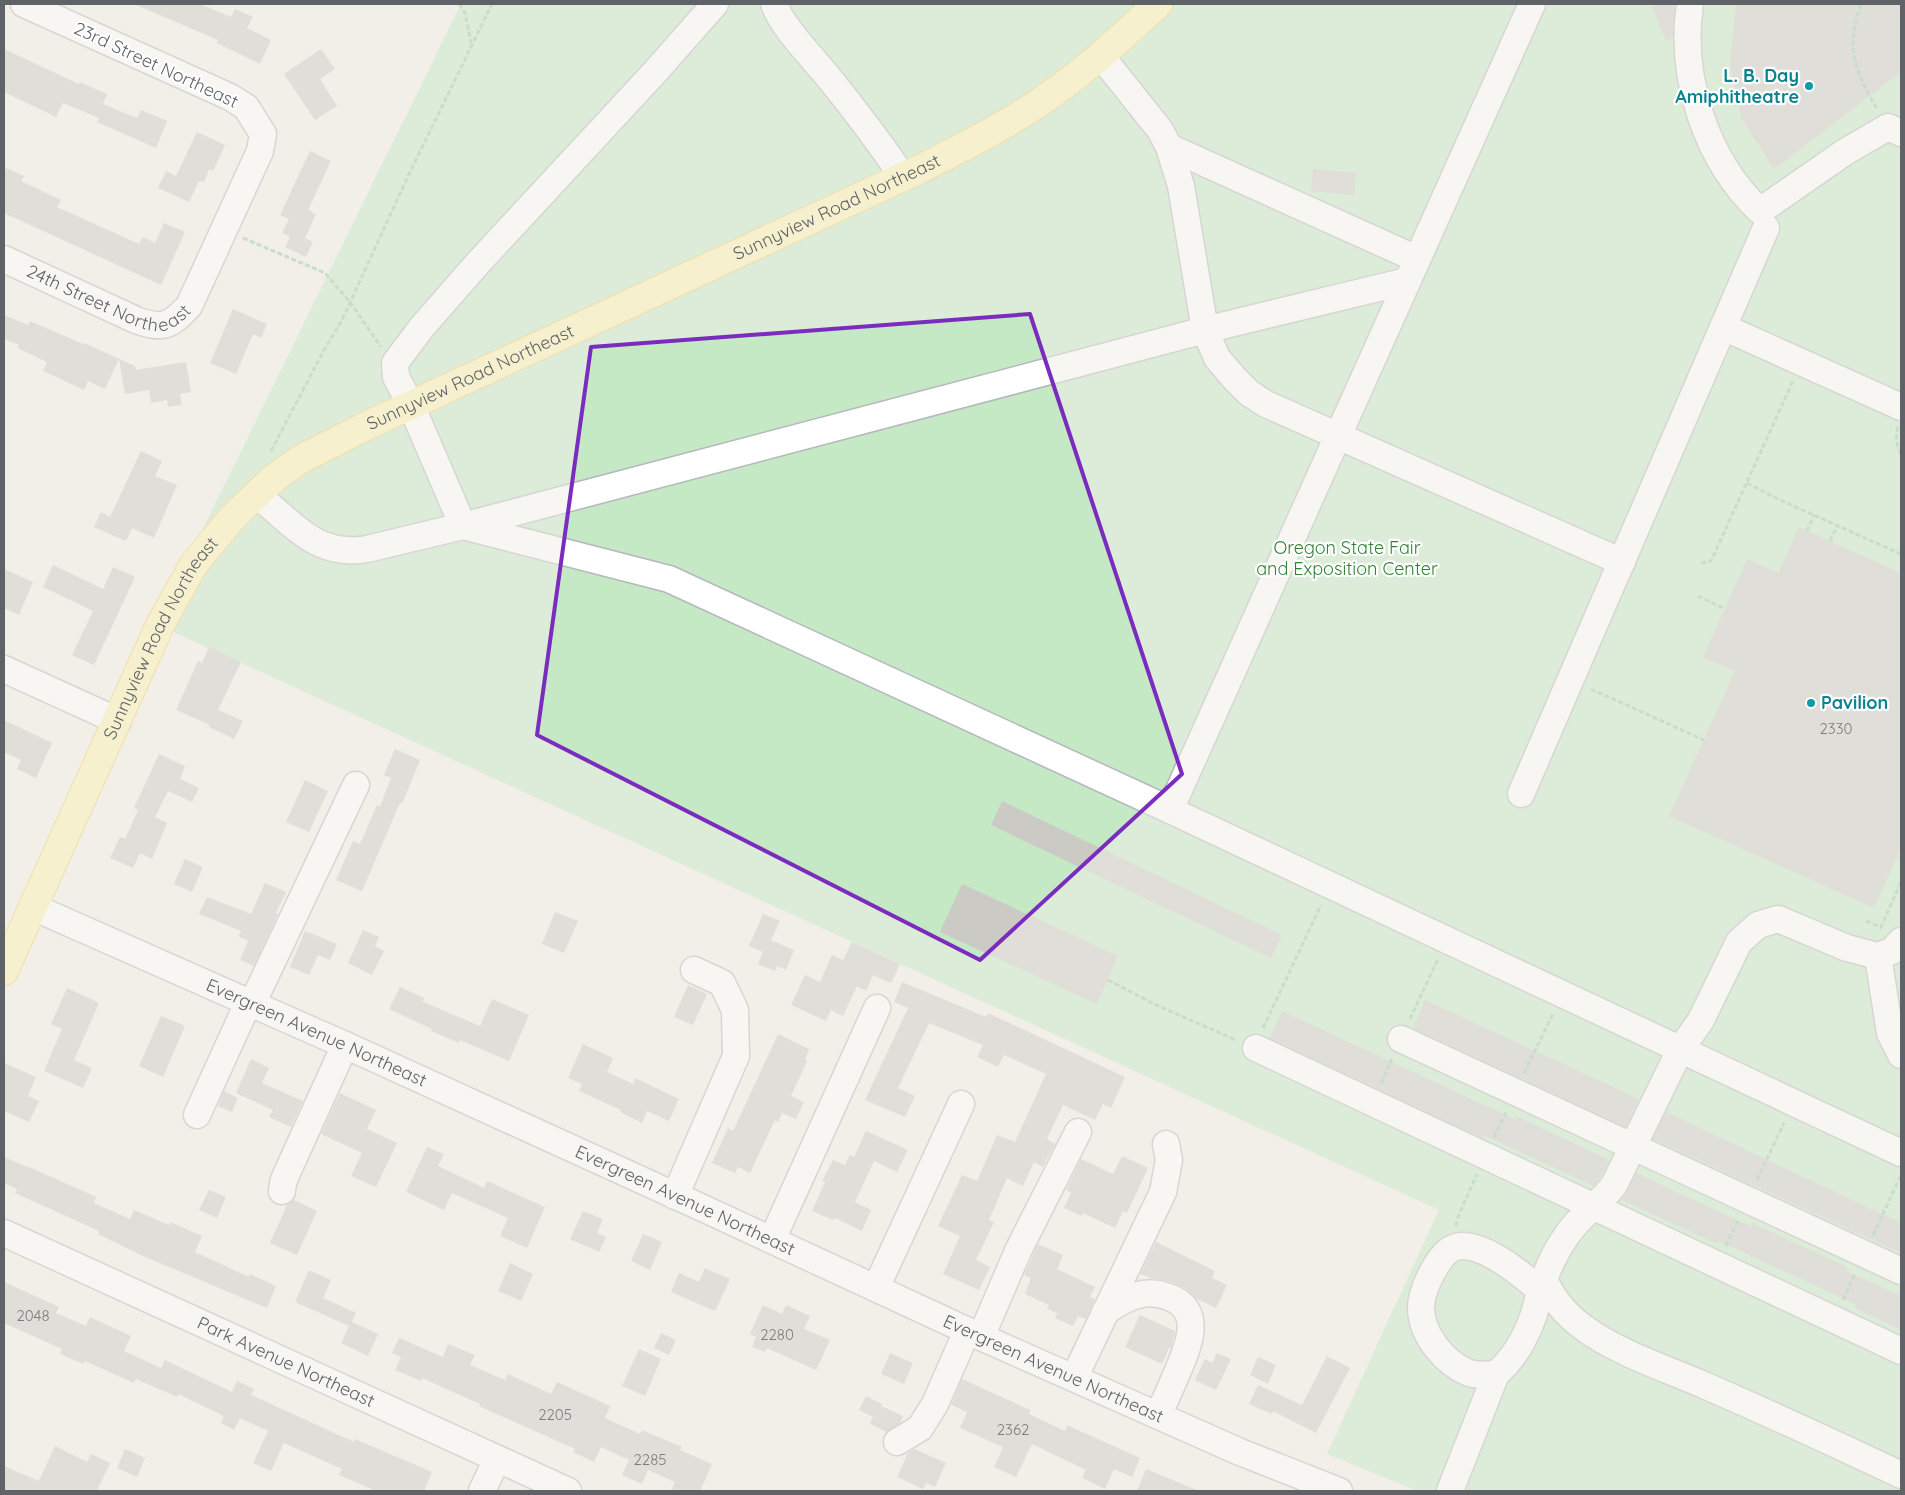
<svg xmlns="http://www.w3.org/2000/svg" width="1905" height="1495" font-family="Quicksand,sans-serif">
  <rect width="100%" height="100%" fill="#f1efe8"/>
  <path fill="#c5e8c5" d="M461 4H1901V1491H1418L1327 1454 1439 1210 156 624Z"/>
  <g fill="#cccac5">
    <path d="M134 4H200L231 17 235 9 253 17 247 28 271 40 260 64 217 43 218 40Z"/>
    <path d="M1661 4H1675L1673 38 1666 41 1652 7Z"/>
    <path d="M1736 4H1901V72L1774 169 1741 117 1730 66Z"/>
    <path d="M4 49 79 84V82L107 94 103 104 137 118 141 110 167 121 156 148 97 122 99 118 63 103 56 117 4 92Z"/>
    <path d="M321 49 335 69 320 79 337 106 315 120 284 74Z"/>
    <path d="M197 132 225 145 213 171 209 169 204 182 199 181 189 202 158 188 166 171 176 176Z"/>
    <path d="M310 151 331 161 308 210 316 214 305 238 313 242 306 257 285 247 290 237 282 233 289 219 280 215Z"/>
    <path d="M4 167 24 176 21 181 61 200 57 207 139 244 143 237 155 243 164 223 185 232 161 285 4 213Z"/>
    <path d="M1313 169 1356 173 1354 195 1311 191Z"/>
    <path d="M233 309 267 324 261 338 253 334 236 374 210 363Z"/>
    <path d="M4 315 28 325 30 321 83 344 84 343 135 366 136 370 186 362 191 392 180 394 182 405 168 407 167 400 151 403 149 390 125 394 119 359 105 389 88 381 84 390 43 371 47 362 17 348 19 345 4 339Z"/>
    <path d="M141 451 162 461 155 476 177 485 154 538 132 528 126 541 94 527 101 512 110 517Z"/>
    <path d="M1799 527 1901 573V848L1874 908 1669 816 1735 671 1703 657 1747 559 1778 573Z"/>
    <path d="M53 565 103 589 113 567 135 577 94 665 72 655 93 611 43 587Z"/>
    <path d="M4 569 33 582 19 615 4 608Z"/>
    <path d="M209 647 241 662 218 710 243 721 234 739 209 727 210 725 176 710 198 661 202 663Z"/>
    <path d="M4 720 52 743 36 778 17 769 21 760 4 752Z"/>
    <path d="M395 749 420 760 402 804 400 803 362 891 336 880 353 841 360 844 377 805 380 807 391 778 384 775Z"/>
    <path d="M159 754 185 766 180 779 199 788 192 802 168 791 155 817 167 823 152 859 140 853 133 868 110 858 120 837 125 839 138 810 134 808Z"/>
    <path d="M305 780 328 791 309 832 286 822Z"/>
    <path d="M1002 801 1282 935 1271 958 991 825Z"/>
    <path d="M185 859 203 867 192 892 174 884Z"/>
    <path d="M265 883 286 892 276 913 278 914 254 966 240 960 248 941 238 936 241 931 199 914 207 897 251 914Z"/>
    <path d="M962 884 1118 956 1097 1004 940 932Z"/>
    <path d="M555 912 578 921 564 953 542 944Z"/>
    <path d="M763 914 780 921 771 940 794 950 786 970 777 966 775 971 758 964 763 952 749 946Z"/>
    <path d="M363 930 379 937 375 946 384 951 372 975 348 963Z"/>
    <path d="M305 931 337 944 330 960 318 955 309 975 290 967Z"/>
    <path d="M852 942 900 964 891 983 873 975 866 991 857 986 843 1016 831 1010 826 1021 791 1005 805 975 820 982 832 955 843 960Z"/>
    <path d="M902 982 986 1017 988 1013 1125 1077 1111 1108 1103 1104 1095 1120 1063 1105 1047 1139 1055 1144 1043 1167 1034 1162 1023 1186 1007 1178 989 1220 994 1222 976 1260 990 1267 979 1290 943 1274 960 1236 938 1226 962 1175 977 1181 997 1135 1015 1142 1046 1074 1004 1055 998 1067 977 1057 983 1045 929 1023 898 1088 915 1096 905 1117 865 1100 908 1008 894 1002Z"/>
    <path d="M688 985 707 994 693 1025 674 1017Z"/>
    <path d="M400 987 424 998 423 1002 480 1026 492 999 529 1015 509 1061 460 1040 459 1043 431 1031 432 1029 389 1009Z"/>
    <path d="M67 988 99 1003 74 1060 92 1068 83 1088 44 1071 62 1029 51 1024Z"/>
    <path d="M1425 1000 1639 1099 1626 1127 1413 1028Z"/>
    <path d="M1282 1011 1514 1119 1516 1116 1609 1160 1601 1177 1593 1186 1484 1135 1483 1138 1270 1038Z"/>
    <path d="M161 1016 185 1026 163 1077 139 1066Z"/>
    <path d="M778 1034 809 1049 805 1060 807 1061 791 1096 804 1102 796 1119 782 1113 778 1122 775 1120 750 1173 738 1167 735 1173 712 1163 728 1128 733 1131Z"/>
    <path d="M583 1044 613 1058 607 1072 633 1084 635 1078 679 1099 669 1121 647 1111 642 1123 620 1112 621 1110 579 1091 582 1084 568 1078Z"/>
    <path d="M251 1059 269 1068 262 1083 303 1101 291 1127 269 1117 273 1110 236 1093Z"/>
    <path d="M4 1063 36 1077 28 1096 39 1101 29 1122 4 1111Z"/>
    <path d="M224 1091 238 1098 232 1112 218 1106Z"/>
    <path d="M340 1093 376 1110 367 1129 397 1143 376 1187 351 1176 362 1153 321 1134Z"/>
    <path d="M1666 1112 1901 1223V1253L1653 1139Z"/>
    <path d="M866 1131 908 1150 897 1172 874 1161 855 1202 871 1210 862 1231 835 1218 833 1220 812 1211 825 1182 822 1181 833 1160 845 1165 850 1155 854 1157Z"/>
    <path d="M427 1147 444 1154 438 1166 484 1188 487 1181 545 1207 527 1248 500 1236 508 1218 452 1193 444 1210 406 1192Z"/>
    <path d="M1122 1156 1148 1168 1127 1213 1123 1211 1115 1228 1083 1213 1082 1216 1064 1208 1071 1193 1066 1190 1081 1159 1113 1174Z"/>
    <path d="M4 1157 27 1167V1166L96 1197 94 1203 130 1219 134 1210 169 1225 170 1222 202 1236 195 1252 249 1277 250 1274 276 1286 267 1308 143 1256 98 1234 99 1231 15 1193 17 1189 4 1183Z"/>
    <path d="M1636 1173 1750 1226 1752 1223 1847 1267 1846 1271 1901 1296V1330L1855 1308 1857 1305 1719 1241 1717 1244 1622 1200Z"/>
    <path d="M209 1190 226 1197 217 1218 199 1210Z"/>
    <path d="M294 1200 317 1211 297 1255 270 1243 287 1205Z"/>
    <path d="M583 1211 603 1219 597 1233 606 1237 599 1252 570 1239Z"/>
    <path d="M643 1234 662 1242 650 1270 631 1261Z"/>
    <path d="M1156 1242 1215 1271 1212 1278 1227 1285 1216 1308 1197 1299 1185 1288 1172 1282 1151 1278 1140 1274Z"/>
    <path d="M1038 1244 1063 1255 1057 1269 1095 1287 1090 1297 1095 1299 1086 1319 1078 1316 1073 1326 1055 1318 1057 1313 1047 1309 1049 1305 1025 1294 1031 1278 1024 1275Z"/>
    <path d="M510 1263 533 1274 521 1301 498 1291Z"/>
    <path d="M705 1268 730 1279 715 1311 671 1292 679 1273 699 1282Z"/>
    <path d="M309 1270 331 1280 323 1298 356 1313 352 1322 378 1334 368 1356 341 1343 349 1326 295 1302Z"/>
    <path d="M4 1282 59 1307 56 1313 86 1326 90 1317 131 1336 124 1351 161 1368 165 1360 232 1392 237 1381 254 1389 251 1395 354 1442 355 1439 432 1472 424 1491H376L339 1475 342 1469 284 1443 271 1471 253 1463 268 1431 240 1418 234 1430 221 1423 224 1416 178 1394 177 1397 136 1379 134 1383 85 1361 84 1364 60 1354 62 1349 4 1323Z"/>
    <path d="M763 1305 782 1314 786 1305 810 1316 804 1329 830 1340 816 1370 767 1348 765 1352 752 1347 756 1337 750 1334Z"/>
    <path d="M1140 1315 1175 1331 1171 1348H1169L1162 1364 1125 1347Z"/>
    <path d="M661 1333 676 1340 669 1355 654 1348Z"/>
    <path d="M399 1338 443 1357 448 1344 475 1355 470 1365 505 1380 508 1374 551 1394 557 1382 610 1406 605 1418 640 1434 642 1430 682 1447 680 1450 712 1464 700 1491H671L675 1482 648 1470 642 1484 622 1475 629 1460 601 1447 594 1462 573 1452 575 1449 479 1406 480 1404 422 1378 421 1381 395 1370 401 1357 392 1353Z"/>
    <path d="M639 1349 661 1359 645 1396 622 1386Z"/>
    <path d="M890 1353 913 1363 904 1384 881 1374Z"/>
    <path d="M1217 1353 1231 1359 1216 1390 1195 1380 1205 1359 1212 1363Z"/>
    <path d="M1327 1356 1350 1368 1316 1433 1273 1411 1272 1414 1249 1404 1258 1385 1302 1405Z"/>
    <path d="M1258 1357 1276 1365 1268 1384 1250 1375Z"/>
    <path d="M962 1379 1030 1410 1029 1414 1065 1431 1067 1425 1140 1458 1132 1477 1114 1469 1105 1489 1082 1478 1086 1470 1032 1444 1016 1477 994 1467 1003 1447 960 1428 967 1412 951 1405Z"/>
    <path d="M866 1396 882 1404 881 1406 903 1416 900 1423 887 1432 870 1424 873 1417 859 1410Z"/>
    <path d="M55 1446 87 1462 91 1454 110 1463 97 1491H4V1466L39 1481Z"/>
    <path d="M125 1449 145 1458 137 1477 117 1468Z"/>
    <path d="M915 1449 946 1463 935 1487 926 1483 923 1489 897 1477 908 1453Z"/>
    <path d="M1146 1469 1199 1491H1137Z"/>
  </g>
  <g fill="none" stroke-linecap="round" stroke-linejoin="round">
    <g stroke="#b5b8bc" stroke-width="29">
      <g id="minor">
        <path d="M715 4 655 72 478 263 422 327 395 363 396 377 411 405 463 526 669 579 1170 810 1901 1153"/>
        <path d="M774 4C782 27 813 58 829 78 855 110 880 143 903 177"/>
        <path d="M1690 4C1679 77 1706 160 1760 211L1845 152 1888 127 1901 133"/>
        <path d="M1101 56 1160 130 1169 147 1181 186 1205 330 1217 358 1235 379 1249 393 1266 404 1622 562"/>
        <path d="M1169 147 1417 259"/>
        <path id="s1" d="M4 259 136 320C163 330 170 326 189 306L260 151 263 134 246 107 230 97 24 4"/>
        <path d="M1723 327 1901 407"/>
        <path d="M256 494C293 523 316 558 367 549L463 526 1205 330 1407 281"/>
        <path d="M4 669 118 721"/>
        <path d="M1521 794 1766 228"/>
        <path d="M1170 810 1532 4"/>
        <path id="s2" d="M33 907 345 1045 696 1205 981 1337 1240 1452 1339 1491"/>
        <path d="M1878 956 1890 1033 1901 1055"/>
        <path d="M252 1004 356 785"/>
        <path d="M1401 1039 1901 1271"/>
        <path d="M1256 1048 1901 1351"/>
        <path d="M197 1115 248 1003"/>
        <path d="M282 1191 283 1183 286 1175 345 1045"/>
        <path d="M675 1196 736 1056 735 1010 722 983 694 970"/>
        <path id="s3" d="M4 1233 568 1491"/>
        <path d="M772 1240 877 1008"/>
        <path d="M1544 1279C1553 1300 1566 1315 1584 1328 1616 1352 1667 1369 1704 1385 1770 1414 1836 1444 1901 1475"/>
        <path d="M876 1288 961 1104"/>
        <path d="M1105 1312C1124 1299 1143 1288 1166 1296 1205 1308 1189 1345 1177 1373 1171 1387 1165 1401 1158 1415"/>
        <path d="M981 1337 1018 1251 1078 1132"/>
        <path d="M1496 1374C1487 1375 1478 1376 1469 1373 1444 1363 1422 1335 1421 1309 1421 1293 1428 1279 1436 1266 1441 1257 1450 1246 1462 1246 1488 1246 1521 1274 1540 1290"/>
        <path d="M1074 1378 1163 1192 1169 1160 1166 1144"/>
        <path d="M897 1442 920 1428 935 1404 967 1331"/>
        <path d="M482 1491 497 1459"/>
        <path d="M1450 1491 1496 1374C1514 1359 1525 1339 1533 1317 1537 1305 1539 1292 1544 1280 1549 1265 1558 1248 1567 1235 1580 1215 1600 1204 1614 1185L1680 1050 1701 1020 1739 942 1758 925 1778 919 1847 948 1878 956 1892 951 1901 941"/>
      </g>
    </g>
    <g stroke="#f2c960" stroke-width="30">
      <g id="major">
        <path id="s4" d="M4 971 160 625 194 564 233 517 274 478 301 459 368 425 920 169C961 148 1002 128 1040 102 1083 74 1120 38 1158 4"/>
      </g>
    </g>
    <g stroke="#9cc7a9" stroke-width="3" stroke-dasharray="5 2.5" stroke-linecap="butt">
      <path d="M459 4 465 13 471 43"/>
      <path d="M1861 4C1845 48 1855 70 1877 109"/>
      <path d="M243 238 325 273 350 302 381 347"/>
      <path d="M1898 427C1895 437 1897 445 1901 455"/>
      <path d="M271 451 324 350 342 320 409 174 492 4"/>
      <path d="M1747 483 1780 500 1901 554"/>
      <path d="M1807 531 1814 515"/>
      <path d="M1830 541 1837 526"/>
      <path d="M1701 563 1711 561 1793 381"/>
      <path d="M1698 596 1725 609"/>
      <path d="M1591 689 1704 740"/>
      <path d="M1866 921 1881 927 1901 882"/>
      <path d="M1108 980 1158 1006 1236 1040"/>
      <path d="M1410 1019 1438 959"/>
      <path d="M1263 1028 1321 905"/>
      <path d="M1524 1073 1553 1014"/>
      <path d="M1381 1083 1392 1059"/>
      <path d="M1494 1137 1507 1111"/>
      <path d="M1757 1180 1784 1123"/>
      <path d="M1456 1226 1458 1217 1477 1174"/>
      <path d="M1873 1235 1901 1175"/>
      <path d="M1726 1246 1738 1220"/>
      <path d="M1843 1300 1855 1274"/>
    </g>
    <use href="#minor" stroke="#fff" stroke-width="26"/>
    <use href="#major" stroke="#fff2af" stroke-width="28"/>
  </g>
  <path d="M0 0H1905V1495H0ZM1030 314 1182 774 980 960 537 735 591 347Z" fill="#f1efe8" fill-opacity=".55" fill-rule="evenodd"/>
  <path fill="none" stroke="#7b2cbf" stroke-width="4" stroke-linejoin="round" d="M1030 314 1182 774 980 960 537 735 591 347Z"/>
  <g fill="#0f9aa8" stroke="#fff" stroke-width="2">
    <circle cx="1809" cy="86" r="5"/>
    <circle cx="1811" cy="703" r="5"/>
  </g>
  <g text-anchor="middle" stroke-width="4.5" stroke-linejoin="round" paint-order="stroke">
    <g font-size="15" fill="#7a7d7f">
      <text x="1836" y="734">2330</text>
      <text x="33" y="1321">2048</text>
      <text x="777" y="1340">2280</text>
      <text x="555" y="1420">2205</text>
      <text x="1013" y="1435">2362</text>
      <text x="650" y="1465">2285</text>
    </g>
    <g font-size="18" fill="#5f6368" stroke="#fff">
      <text transform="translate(156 65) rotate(25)" y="6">23rd Street Northeast</text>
      <text dy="6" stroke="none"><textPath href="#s4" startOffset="1192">Sunnyview Road Northeast</textPath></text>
      <text dy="6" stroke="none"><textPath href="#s1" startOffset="115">24th Street Northeast</textPath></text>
      <text dy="6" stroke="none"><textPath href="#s4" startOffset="788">Sunnyview Road Northeast</textPath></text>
      <text dy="6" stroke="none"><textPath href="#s4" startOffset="368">Sunnyview Road Northeast</textPath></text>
      <text dy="6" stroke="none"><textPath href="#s2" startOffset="310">Evergreen Avenue Northeast</textPath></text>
      <text dy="6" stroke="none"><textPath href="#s2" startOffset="715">Evergreen Avenue Northeast</textPath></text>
      <text dy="6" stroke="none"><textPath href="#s3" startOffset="310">Park Avenue Northeast</textPath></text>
      <text dy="6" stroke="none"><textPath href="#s2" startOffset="1120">Evergreen Avenue Northeast</textPath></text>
    </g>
    <g font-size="18" font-weight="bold" fill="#0d838f" stroke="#fff" text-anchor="end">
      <text x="1799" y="82">L. B. Day<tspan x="1799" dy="21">Amiphitheatre</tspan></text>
      <text x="1821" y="709" text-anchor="start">Pavilion</text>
    </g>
    <g font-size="18" fill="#348238" stroke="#fff">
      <text x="1347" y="554">Oregon State Fair<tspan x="1347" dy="21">and Exposition Center</tspan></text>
    </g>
  </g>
  <rect width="1905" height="1495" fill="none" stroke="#5f6368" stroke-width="10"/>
</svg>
